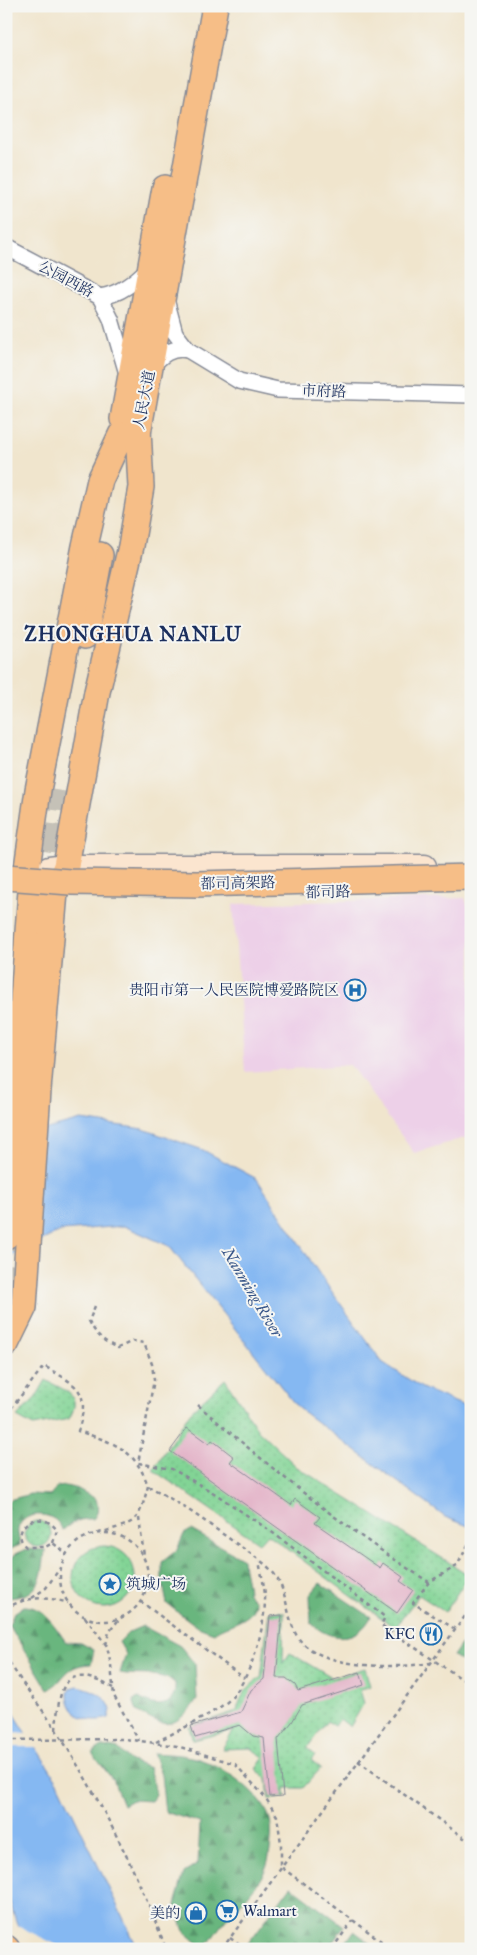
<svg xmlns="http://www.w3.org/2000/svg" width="477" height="1955" font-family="'IM FELL Great Primer','Noto Serif SC',serif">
  <defs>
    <pattern id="forest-firs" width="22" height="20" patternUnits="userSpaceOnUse" patternTransform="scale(1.25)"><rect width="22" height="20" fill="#69b67e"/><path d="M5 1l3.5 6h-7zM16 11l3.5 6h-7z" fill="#56946a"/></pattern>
    <pattern id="park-dots" width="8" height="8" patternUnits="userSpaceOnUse" patternTransform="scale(1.25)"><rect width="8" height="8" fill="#82d495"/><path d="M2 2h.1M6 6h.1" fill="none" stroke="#70b683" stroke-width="1.8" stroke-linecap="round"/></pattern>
  </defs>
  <rect width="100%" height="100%" fill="#f6f6f2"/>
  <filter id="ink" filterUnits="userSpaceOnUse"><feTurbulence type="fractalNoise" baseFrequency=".02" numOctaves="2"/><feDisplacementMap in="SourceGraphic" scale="10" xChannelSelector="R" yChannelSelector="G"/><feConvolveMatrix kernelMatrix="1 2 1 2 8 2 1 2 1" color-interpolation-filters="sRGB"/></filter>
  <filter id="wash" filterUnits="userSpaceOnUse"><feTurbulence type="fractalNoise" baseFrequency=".0096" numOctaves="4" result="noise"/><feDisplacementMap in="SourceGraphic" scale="20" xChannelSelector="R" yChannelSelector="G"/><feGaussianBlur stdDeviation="1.12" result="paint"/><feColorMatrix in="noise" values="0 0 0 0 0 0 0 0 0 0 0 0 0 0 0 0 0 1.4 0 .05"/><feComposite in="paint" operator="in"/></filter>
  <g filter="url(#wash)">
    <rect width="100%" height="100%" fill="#f0e5cd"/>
    <path fill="#edd0e8" d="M465 898 471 916V1136L414 1153 350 1065 245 1072 233 904Z"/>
    <g fill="url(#forest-firs)" stroke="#42726e">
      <path d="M66 1486 78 1489 96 1499C98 1507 99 1513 93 1519 81 1518 72 1522 63 1530 60 1526 57 1520 52 1518 41 1512 22 1514 18 1529 17 1534 20 1540 20 1545L8 1550 6 1548V1501L30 1494 50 1495 57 1487Z"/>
      <path d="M191 1530 243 1559C243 1572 248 1581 248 1594L255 1601C255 1622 226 1623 214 1633L198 1627 167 1604 162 1579V1562L177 1550 184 1534Z"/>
      <path d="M27 1549 45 1550C42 1580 40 1597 6 1598V1563L17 1553Z"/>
      <path d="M320 1583 371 1617C358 1642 330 1642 311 1623L310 1595Z"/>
      <path d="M24 1606C44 1606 55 1627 66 1642L81 1643 94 1650 91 1664C62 1665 66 1682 48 1689L9 1625 14 1613Z"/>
      <path d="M143 1626 180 1646 195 1664 197 1700C176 1727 167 1731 137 1711L133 1700 139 1698C156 1709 177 1708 175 1683 159 1671 139 1677 120 1673L126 1654 119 1642 129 1632Z"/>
      <path d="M471 1630V1668L453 1656Z"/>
      <path d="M102 1746 119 1749 129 1760 149 1768 156 1794 151 1801 132 1800 123 1805 113 1780 92 1753Z"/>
      <path d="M153 1753C165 1754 179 1754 191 1757 218 1762 268 1795 271 1825 272 1839 270 1858 265 1870 256 1890 238 1905 225 1921 217 1930 211 1940 205 1949L184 1931 175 1905 184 1873 198 1864 200 1823 165 1812 161 1775Z"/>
      <path d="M291 1886 344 1926 327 1949H250L246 1946Z"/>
      <path d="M354 1931 378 1949H341Z"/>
    </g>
    <g fill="url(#park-dots)" stroke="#4e827a">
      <path d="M225 1379 258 1430 297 1467 469 1575 445 1612 419 1595 395 1628 267 1534 259 1543 153 1470 190 1412Z"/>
      <path d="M46 1380C64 1391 84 1393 69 1419L33 1426 17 1417 36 1397Z"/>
      <circle cx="38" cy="1534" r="13"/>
      <circle cx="104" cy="1577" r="31"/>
      <path d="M269 1612H284L283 1663 290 1653 332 1678 365 1668 370 1686 360 1690 364 1703 350 1727 340 1719 335 1726 327 1721 307 1748 315 1755 311 1760 321 1768 303 1788H285V1797L269 1799 267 1779 256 1769 264 1757 250 1748 222 1749 234 1730 193 1740 189 1727 237 1711C240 1696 248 1685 261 1678Z"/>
    </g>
    <g fill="#85b8f2" stroke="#5074a8">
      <path d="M81 1120 143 1129 203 1150 257 1179 320 1275 382 1362 422 1388 471 1409V1527L445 1517 298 1408 169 1246 124 1226 61 1231 14 1254 6 1265V1140Z"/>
      <path d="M78 1686C92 1689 107 1695 111 1710L109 1718C90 1724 68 1717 68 1693L71 1688Z"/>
      <path d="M6 1701 58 1782 138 1949H25L6 1890Z"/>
    </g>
    <g fill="#f0e5cd">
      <path d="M6 1732 30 1733 39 1747H6Z"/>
      <path d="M14 1924 65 1949H22Z"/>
    </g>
    <g id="blocks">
      <g fill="#e3b3c8">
        <path d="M187 1428 209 1444 212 1440 234 1457 230 1462 291 1505 295 1499 320 1517 315 1523 380 1568 383 1563 403 1577 400 1581 413 1590 397 1613 170 1451Z"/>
        <path d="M282 1615 276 1678H286L295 1685 298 1691 360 1672 364 1685 302 1705 292 1722 278 1739 283 1796 270 1797 264 1738 253 1736 240 1725 195 1738 191 1726 241 1712 251 1690 264 1679 270 1616Z"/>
      </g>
    </g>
  </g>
  <g filter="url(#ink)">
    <use href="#blocks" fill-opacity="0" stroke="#868a96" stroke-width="1"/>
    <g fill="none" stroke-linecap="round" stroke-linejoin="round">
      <g stroke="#c5c1b7" stroke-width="28" stroke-dasharray="28 14" stroke-linecap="butt">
        <path d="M48 894 62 791"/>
        <path d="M6 1292 14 1211"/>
      </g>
      <g stroke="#868a96" stroke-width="18">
        <g id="street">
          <path d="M6 247 100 297"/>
          <path d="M188 350 239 381 278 390 471 395"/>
          <path d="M150 368C161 356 171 346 188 350L175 333 167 303"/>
          <path d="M128 377 111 319 100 297C121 294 134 282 149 268"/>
        </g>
      </g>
      <g stroke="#868a96" stroke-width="25">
        <path id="secondary" d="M49 868 66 866H425"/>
      </g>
      <g stroke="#868a96" stroke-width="28">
        <g id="primary">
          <path d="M123 419 165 188"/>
          <path d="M136 444 215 6"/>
          <path d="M85 636 100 555"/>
          <path d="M6 1236 31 890 27 868 38 790 85 546 100 480 121 435"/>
          <path d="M6 1344 24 1307 38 1090 55 892 66 866 97 692 131 546 141 487 138 429"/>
          <path d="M6 1948 7 1949"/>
        </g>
      </g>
      <g stroke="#868a96" stroke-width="2.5" stroke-dasharray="4 4" stroke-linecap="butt">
        <path d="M95 1306 89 1321C96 1335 104 1342 118 1348L133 1341 144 1343 152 1364 154 1380 138 1463 172 1469 214 1493 269 1530 385 1617 381 1625 471 1685"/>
        <path d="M198 1405C271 1468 346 1530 429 1582L457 1566 471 1539"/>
        <path d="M6 1415 44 1366C78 1386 91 1390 78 1431 114 1443 135 1448 148 1486 138 1525 136 1522 99 1533"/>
        <path d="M148 1486C179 1502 206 1522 234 1542 245 1550 258 1558 268 1567 287 1585 285 1608 294 1630 309 1670 395 1669 430 1663"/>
        <path d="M139 1518 144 1556"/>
        <circle cx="104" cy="1577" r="44"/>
        <path d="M53 1543 57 1530C38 1505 8 1530 26 1547H45L53 1543 67 1554"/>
        <path d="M429 1582 413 1603 455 1629"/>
        <path d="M32 1598 46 1588 60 1568"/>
        <path d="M140 1601 244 1678"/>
        <path d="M6 1609C25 1596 47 1596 68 1603"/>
        <path d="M85 1617 107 1646 111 1665 114 1696 139 1741"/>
        <path d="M106 1645 109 1632 120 1618"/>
        <path d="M6 1656C22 1686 46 1712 63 1741 104 1807 139 1876 166 1949"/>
        <path d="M56 1730C59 1685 64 1661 113 1688"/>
        <path d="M6 1740 125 1739 177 1746 235 1764 265 1797 277 1816 281 1843V1867L392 1949"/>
        <path d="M156 1742C179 1730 206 1718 227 1702 251 1682 266 1625 265 1595 264 1584 261 1572 259 1561"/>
        <path d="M358 1761 471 1843"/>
        <path d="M230 1938 245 1949"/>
        <path d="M222 1949 471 1608"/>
        <path d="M332 1949 353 1920"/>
      </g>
      <use href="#street" stroke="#fff" stroke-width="15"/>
      <use href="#secondary" stroke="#fbe5cf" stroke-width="22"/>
      <use href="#primary" stroke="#f6be87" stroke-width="25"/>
      <g stroke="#868a96" stroke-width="28" stroke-linecap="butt">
        <path id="primary-bridge" d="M6 877 70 882 197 884 471 877"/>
      </g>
      <use href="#primary-bridge" stroke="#f6be87" stroke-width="25"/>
    </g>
  </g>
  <defs>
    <g id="hospital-ring" transform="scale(1.125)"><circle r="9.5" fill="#f6f6f2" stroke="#1f6fb2" stroke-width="1.5"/><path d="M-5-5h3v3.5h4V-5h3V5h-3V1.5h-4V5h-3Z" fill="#1f6fb2"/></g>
    <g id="sight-ring" transform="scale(1.125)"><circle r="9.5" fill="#f6f6f2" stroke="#1f6fb2" stroke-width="1.5"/><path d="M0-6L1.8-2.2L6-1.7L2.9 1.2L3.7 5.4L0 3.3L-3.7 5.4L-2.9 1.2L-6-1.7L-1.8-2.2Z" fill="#1f6fb2"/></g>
    <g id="restaurant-ring" transform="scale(1.125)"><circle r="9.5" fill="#f6f6f2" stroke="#1f6fb2" stroke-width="1.5"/><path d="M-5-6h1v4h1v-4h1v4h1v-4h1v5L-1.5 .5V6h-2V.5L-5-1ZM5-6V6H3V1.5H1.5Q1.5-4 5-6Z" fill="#1f6fb2"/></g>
    <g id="supermarket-ring" transform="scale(1.125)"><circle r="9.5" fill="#f6f6f2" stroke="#1f6fb2" stroke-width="1.5"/><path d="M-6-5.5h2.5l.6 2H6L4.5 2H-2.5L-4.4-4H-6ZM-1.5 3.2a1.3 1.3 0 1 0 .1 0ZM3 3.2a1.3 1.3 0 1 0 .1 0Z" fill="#1f6fb2"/></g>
    <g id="shop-ring" transform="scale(1.125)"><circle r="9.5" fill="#f6f6f2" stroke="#1f6fb2" stroke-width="1.5"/><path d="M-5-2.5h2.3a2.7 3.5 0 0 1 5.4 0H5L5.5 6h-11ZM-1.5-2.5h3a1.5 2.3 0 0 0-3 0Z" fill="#1f6fb2"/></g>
  </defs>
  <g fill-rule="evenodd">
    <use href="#hospital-ring" x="355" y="990"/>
    <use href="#sight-ring" x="110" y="1584"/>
    <use href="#restaurant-ring" x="431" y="1634"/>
    <use href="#supermarket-ring" x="227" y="1911"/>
    <use href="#shop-ring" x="196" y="1913"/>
  </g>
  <g text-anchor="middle" stroke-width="4" stroke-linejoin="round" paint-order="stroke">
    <g font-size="15" fill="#1b2f5e" stroke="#f6f6f2">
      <text transform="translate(66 279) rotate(28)" y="5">公园西路</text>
      <text transform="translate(324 391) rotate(2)" y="5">市府路</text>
      <text transform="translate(144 400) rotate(-79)" y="5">人民大道</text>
      <text transform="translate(238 883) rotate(-1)" y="5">都司高架路</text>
      <text transform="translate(328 892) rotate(-1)" y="5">都司路</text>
    </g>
    <g font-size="15" fill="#1b2f5e" stroke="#f6f6f2" text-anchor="end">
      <text x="339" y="995">贵阳市第一人民医院博爱路院区</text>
      <text x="126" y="1589" text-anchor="start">筑城广场</text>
      <text x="415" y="1639">KFC</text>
      <text x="243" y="1916" text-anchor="start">Walmart</text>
      <text x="180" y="1918">美的</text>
    </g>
    <g font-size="16" font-style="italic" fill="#3b588a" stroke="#f6f6f2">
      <text transform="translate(253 1292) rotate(59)" y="6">Nanming River</text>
    </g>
    <g font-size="20" font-weight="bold" letter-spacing="1" fill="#1b2f5e" stroke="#f6f6f2">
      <text x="133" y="641">ZHONGHUA NANLU</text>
    </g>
  </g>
  <rect width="477" height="1955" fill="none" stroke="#f6f6f2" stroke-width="25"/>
</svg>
